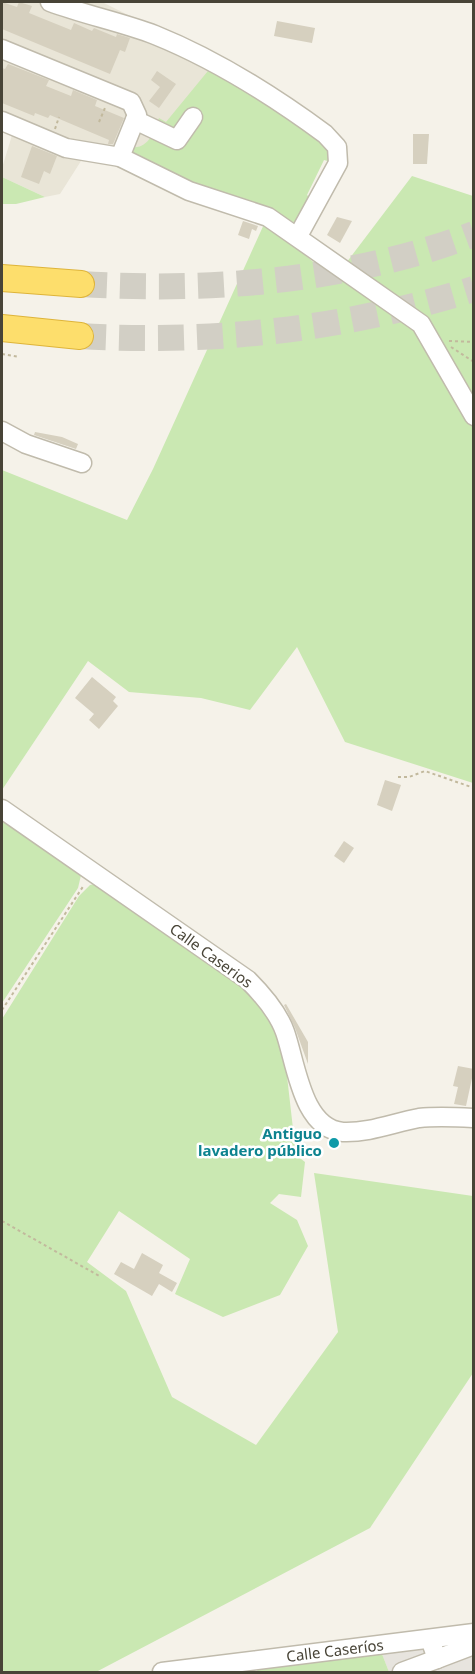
<svg xmlns="http://www.w3.org/2000/svg" width="475" height="1674" font-family="'Noto Sans',sans-serif">
  <rect width="100%" height="100%" fill="#f5f2e9"/>
  <path fill="#e9e5d7" d="M2 2H102L220 61 142 172 124 164 81 161 60 194 45 197 2 177V168L13 132 2 127Z"/>
  <path fill="#e7e4de" d="M473 1642V1672H389L382 1654Z"/>
  <g fill="#cae8b2">
    <path d="M212 66 330 143 331 162 324 160 307 195 311 199 295 223 257 204 213 193 130 155 132 147C149 149 154 131 159 118L166 122Z"/>
    <path d="M412 176 473 196V783L345 742 297 647 250 710 201 698 129 692 88 661 2 790V470L127 520 153 469 265 222 334 279Z"/>
    <path d="M2 177 45 197 16 204H2Z"/>
    <path d="M2 814 82 871 78 888 2 1003Z"/>
    <path d="M99 883 248 985 283 1041 296 1155 305 1162 301 1197 279 1194 270 1203 297 1220 308 1246 280 1295 223 1317 175 1294 190 1259 119 1211 87 1262 126 1291 172 1397 256 1445 338 1332 314 1173 473 1196V1373L370 1528 96 1672H2V1019L79 896 90 885Z"/>
    <path d="M382 1654 389 1672H258L256 1668Z"/>
  </g>
  <g fill="#d6d0bf">
    <path d="M2 2 17 7 19 2 32 6 29 13 71 30 74 23 92 31 94 28 116 37 117 34 130 38 125 52 120 50 110 74 2 29Z"/>
    <path d="M277 21 315 28 312 43 274 36Z"/>
    <path d="M8 64 49 80 46 86 71 96 73 90 97 100 95 106 124 118 113 144H108L109 140 50 115 48 118 35 113 34 116 2 103V68L5 69Z"/>
    <path d="M157 71 176 84 159 108 149 101 160 87 151 80Z"/>
    <path d="M413 134H429L427 164H413Z"/>
    <path d="M32 146 57 156 50 174 44 171 39 184 21 177Z"/>
    <path d="M337 217 352 221 340 243 327 235Z"/>
    <path d="M243 221 258 226 256 231 252 229 249 239 238 235Z"/>
    <path d="M35 432 62 437 78 444 76 449 34 435Z"/>
    <path d="M92 677 116 697 113 701 118 706 99 729 89 720 94 714 75 698Z"/>
    <path d="M385 780 401 785 392 811 377 805Z"/>
    <path d="M344 841 354 848 344 863 334 856Z"/>
    <path d="M286 1004 308 1042V1064L295 1028 284 1005Z"/>
    <path d="M458 1066 474 1069 466 1106 454 1104 458 1087 453 1086Z"/>
    <path d="M142 1253 163 1265 159 1273 177 1283 172 1292 159 1284 152 1296 114 1274 121 1262 134 1269Z"/>
  </g>
  <g fill="none" stroke-linecap="round" stroke-linejoin="round">
    <g stroke="#d2cfc5" stroke-width="26" stroke-dasharray="26 13" stroke-linecap="butt">
      <path d="M81 284C212 292 350 281 474 234"/>
      <path d="M80 336C214 344 346 329 474 289"/>
    </g>
    <g stroke="#c0bbac" stroke-width="21">
      <g id="minor">
        <path d="M50 2C85 15 121 22 155 35 217 60 272 95 325 134L337 147 338 163 298 236"/>
        <path d="M2 49 131 102 137 115 120 157"/>
        <path d="M135 120 177 140 193 117"/>
        <path d="M2 121 66 148 120 157 189 191 268 217 421 324 474 416"/>
        <path d="M2 431 26 444 82 463"/>
        <path d="M2 809 248 980C263 995 278 1012 285 1032 296 1063 302 1129 343 1132 369 1133 393 1123 419 1118 437 1116 455 1117 474 1118"/>
        <path d="M430 1639 437 1659 474 1645"/>
        <path d="M162 1672 474 1633"/>
        <path d="M402 1672 437 1659"/>
      </g>
    </g>
    <g stroke="#deb43a" stroke-width="28">
      <g id="highway">
        <path d="M2 278 81 284"/>
        <path d="M2 328 80 336"/>
      </g>
    </g>
    <g stroke="#c2b99d" stroke-width="2" stroke-dasharray="3 3" stroke-linecap="butt">
      <path d="M99 122 105 108"/>
      <path d="M55 129 59 117"/>
      <path d="M449 341 474 342"/>
      <path d="M451 347 474 362"/>
      <path d="M2 354 19 357"/>
      <path d="M398 777H409L425 771 474 788"/>
      <path d="M2 1010 84 885"/>
      <path d="M2 1221 101 1277"/>
    </g>
    <use href="#minor" stroke="#fff" stroke-width="18"/>
    <use href="#highway" stroke="#fdde6c" stroke-width="26"/>
  </g>
  <circle fill="#0f9aa8" stroke="#fff" stroke-width="2" cx="334" cy="1143" r="6"/>
  <g text-anchor="middle" stroke-width="5" stroke-linejoin="round" paint-order="stroke">
    <g font-size="15" fill="#484437" stroke="#fff">
      <text transform="translate(211 956) rotate(36)" y="5">Calle Caserios</text>
      <text transform="translate(335 1651) rotate(-7)" y="5">Calle Caseríos</text>
    </g>
    <g font-size="15" font-weight="bold" fill="#0d838f" stroke="#fff" text-anchor="end">
      <text x="322" y="1139">Antiguo<tspan x="322" dy="17">lavadero público</tspan></text>
    </g>
  </g>
  <rect width="475" height="1674" fill="none" stroke="#484437" stroke-width="6"/>
</svg>
